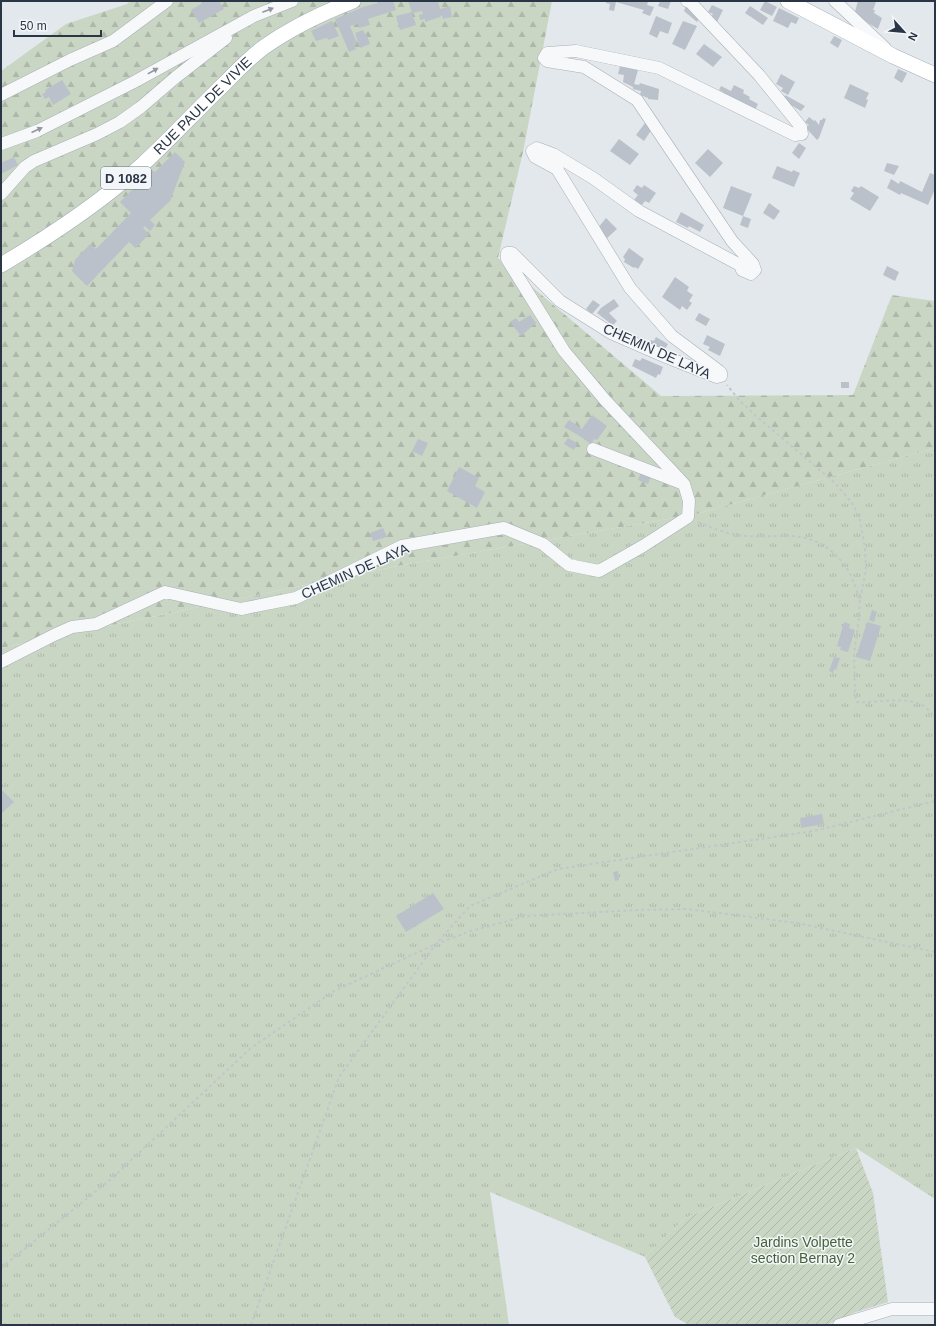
<svg xmlns="http://www.w3.org/2000/svg" width="936" height="1326" font-family="Arial,sans-serif">
  <defs>
    <pattern id="grass-tufts" width="24" height="20" patternUnits="userSpaceOnUse"><rect width="24" height="20" fill="#cad6c4"/><path d="M3 7l-1-3M5 7V3M7 7l1-3M15 17l-1-3M17 17v-4M19 17l1-3" fill="none" stroke="#aeb8aa"/></pattern>
    <pattern id="forest-firs" width="22" height="20" patternUnits="userSpaceOnUse"><rect width="22" height="20" fill="#cad6c4"/><path d="M5 1l3.5 6h-7zM16 11l3.5 6h-7z" fill="#aeb8aa"/></pattern>
    <pattern id="garden-furrows" width="10" height="10" patternUnits="userSpaceOnUse"><rect width="10" height="10" fill="#cad6c4"/><path d="M-1 1l2-2M0 10L10 0M9 11l2-2" fill="none" stroke="#aeb8aa"/></pattern>
  </defs>
  <rect width="100%" height="100%" fill="#e3e8ec"/>
  <path fill="url(#grass-tufts)" d="M935 448V1199L856 1148 685 1218 645 1257 490 1192 509 1325H1V648L397 566 696 514Z"/>
  <path fill="url(#forest-firs)" d="M130 1H552L523 152 498 258 661 396 853 395 892 295 935 301V448L696 514 397 566 1 648V71L66 24 127 4Z"/>
  <path fill="url(#garden-furrows)" d="M856 1148 873 1193 888 1302 856 1312 827 1325H689L675 1317 645 1257 685 1218Z"/>
  <g fill="#bac1ca">
    <path d="M206 1H219L224 9 199 23 191 10Z"/>
    <path d="M385 1H393L396 10 368 19 370 25 359 28 358 24 350 26 357 43 354 44 356 49 349 52 335 19 363 7Z"/>
    <path d="M408 1H438L440 9 450 6 452 17 443 19 442 15 440 17 425 22V19L420 20 419 15 423 14 422 11 412 13 416 25 400 30 396 16 412 12Z"/>
    <path d="M606 1H644L648 2 647 5 654 7 650 16 642 13 644 10 616 2 614 11 609 10 610 4 606 3Z"/>
    <path d="M660 1H671L668 9 658 6Z"/>
    <path d="M765 1 777 7 772 16 760 10Z"/>
    <path d="M858 1 876 2 873 10H875L874 13 882 18 878 29 854 15Z"/>
    <path d="M712 5 723 10 716 24 710 18 713 14 708 12Z"/>
    <path d="M686 6 699 17 697 22 684 11Z"/>
    <path d="M750 6 768 18 763 25 745 13Z"/>
    <path d="M779 8 799 18 796 24 791 22 788 28 773 21Z"/>
    <path d="M656 16 672 23 668 34 660 31 657 38 649 34Z"/>
    <path d="M332 21 339 36 328 40 327 38 316 41 311 31Z"/>
    <path d="M683 21 697 26 685 50 672 44Z"/>
    <path d="M363 30 365 34 366 33 370 44 360 48 355 33Z"/>
    <path d="M834 36 842 40 838 48 830 43Z"/>
    <path d="M704 44 722 57 713 67 696 54Z"/>
    <path d="M620 66 638 70 634 84 639 85 640 83 659 89 658 100 648 99V98L640 95 641 91 633 89V87L623 82 624 75 618 74Z"/>
    <path d="M898 69 907 73 902 83 894 78Z"/>
    <path d="M781 74 795 82 788 95 781 91 783 88 776 84Z"/>
    <path d="M62 80 71 94 53 105 49 97 45 99 42 94 46 92 45 90Z"/>
    <path d="M850 84 869 93 866 99 868 100 865 108 844 98Z"/>
    <path d="M734 85 744 90 743 93 750 97 749 99 758 104 755 110 722 93 723 92 719 90 721 86 731 91Z"/>
    <path d="M785 95 805 106 801 111 791 105 790 109 783 99Z"/>
    <path d="M809 117 814 121 815 120 819 125 820 120H822L823 118 826 119 819 138 817 140 806 128 809 125 805 122Z"/>
    <path d="M645 123 652 129 644 141 636 135Z"/>
    <path d="M619 139 639 154 630 165 610 151Z"/>
    <path d="M799 143 806 148 799 159 792 153Z"/>
    <path d="M708 149 723 163 710 177 695 163Z"/>
    <path d="M175 152 185 162 170 201 150 220 155 225 150 231 145 226 143 228 149 234 136 248 129 242 87 286 72 271 75 260 90 244 96 249 131 213 120 202 152 170 155 172Z"/>
    <path d="M14 157 18 165 1 174V163Z"/>
    <path d="M887 163 899 166 894 175 884 171Z"/>
    <path d="M777 166 792 172 793 170 800 173 794 187 772 178Z"/>
    <path d="M930 173 935 175V189L928 205 901 193 900 195 887 188 891 179 899 184 900 181 922 192Z"/>
    <path d="M637 185 642 188 644 185 656 193 649 203 645 201 642 205 634 200 638 195 633 191Z"/>
    <path d="M731 186 752 194 743 216 723 208Z"/>
    <path d="M854 186 859 188 861 186 879 197 870 211 850 199 854 193 851 191Z"/>
    <path d="M769 203 780 211 774 220 763 213Z"/>
    <path d="M681 212 704 225 700 232 689 226 688 228 676 222Z"/>
    <path d="M743 216 751 219 748 228 740 225Z"/>
    <path d="M606 218 617 229 605 240 598 228Z"/>
    <path d="M629 248 644 259 638 269 635 267 634 268 624 262 625 259 623 257Z"/>
    <path d="M887 266 899 272 895 281 883 275Z"/>
    <path d="M675 277 689 287 687 291 693 295 689 301 692 303 687 310 682 306 680 310 662 297Z"/>
    <path d="M614 299 619 306 609 313 617 321 613 325 611 323V324L597 313 601 308Z"/>
    <path d="M593 300 600 305 592 314 586 309Z"/>
    <path d="M699 313 710 319 706 326 695 320Z"/>
    <path d="M530 315 536 323 521 336 510 322 516 318 519 322Z"/>
    <path d="M707 335 725 344 720 356 708 350 710 347 703 344Z"/>
    <path d="M656 337 668 344 664 351 649 344 651 340 654 341Z"/>
    <path d="M642 358 663 367 660 375 658 374 656 378 632 366 635 359 640 361Z"/>
    <rect x="841" y="382" width="8" height="6"/>
    <path d="M592 415 607 426 597 440 594 439 591 444 578 435 564 427 569 420 582 429Z"/>
    <path d="M568 438 577 443 574 450 564 444Z"/>
    <path d="M418 439 428 443 422 456 412 451Z"/>
    <path d="M459 467 479 478 475 486 485 492 477 508 447 491Z"/>
    <path d="M641 472 651 476 648 484 638 480Z"/>
    <path d="M383 528 387 537 373 541 370 533Z"/>
    <path d="M872 610 877 612 874 622 869 620Z"/>
    <path d="M844 622 850 624 849 628 855 630 848 652 840 650 841 647 837 646Z"/>
    <path d="M867 622 881 626 870 661 856 657Z"/>
    <path d="M834 657 840 658 836 670 834 669 833 673 829 671Z"/>
    <path d="M3 791 14 802 1 814V793Z"/>
    <path d="M822 814 824 824 801 828 800 818Z"/>
    <path d="M618 871 619 880 615 881 613 872Z"/>
    <path d="M433 893 444 909 406 932 396 916Z"/>
  </g>
  <g fill="none" stroke-linecap="round" stroke-linejoin="round">
    <g stroke="#a8afb7" stroke-width="13">
      <g id="minor">
        <path d="M835 1 885 48"/>
        <path d="M1 95 70 60 113 41 167 1"/>
        <path d="M1 144 37 131 134 82 254 16 292 1"/>
        <path d="M1 194 25 167 34 161 97 134 120 122 141 107 176 77 226 38"/>
        <path d="M593 449 681 483"/>
        <path d="M1 662 54 635 72 627 96 624 165 592 241 609 296 598 402 546 504 528 543 544 569 565 599 571 643 546 688 517 689 501 684 484 605 400 564 351 507 259V253H512L560 301 611 333 666 357 714 376 717 377 721 376V373L719 371 672 336 630 288 557 169 535 157 532 151 537 148 553 154 593 178 639 211 740 265 742 270 751 274 755 270 753 264 732 241 637 100 584 67 547 61 544 58 547 53 576 51 659 68 795 135 802 134 801 127 759 75 691 3 687 1"/>
        <path d="M839 1325 892 1309H935"/>
      </g>
    </g>
    <g stroke="#a2adb8" stroke-width="16">
      <g id="major">
        <path d="M788 1 893 56 935 75"/>
        <path id="s1" d="M1 265C50 236 100 203 142 165 170 139 196 111 224 84 237 71 249 58 264 47 291 28 322 13 353 1"/>
      </g>
    </g>
    <g stroke="#c2c6cb" stroke-width="2" stroke-dasharray="3 3" stroke-linecap="butt">
      <path d="M698 522C714 529 730 535 748 536 760 537 770 536 782 536 809 535 829 544 845 566 852 575 856 589 860 600L866 569 865 548 859 516 852 503 835 483 756 416 740 401 727 385"/>
      <path d="M860 600 858 627 854 653 855 697 857 702C882 704 921 690 935 719"/>
      <path d="M1 1268 111 1179 251 1048 334 991 436 944 471 931 526 916 638 910 687 909 797 923 935 952"/>
      <path d="M251 1325 339 1077 436 944 470 906 558 869 814 831 935 801"/>
    </g>
    <use href="#minor" stroke="#f7f8fa" stroke-width="12"/>
    <use href="#major" stroke="#fff" stroke-width="15"/>
  </g>
  <defs><path id="oneway-solid" d="M-6-.8H1V-3.2L6.5 0L1 3.2V.8H-6Z"/></defs>
  <g fill="#9097a0">
    <use href="#oneway-solid" transform="translate(268 10) rotate(-21)"/>
    <use href="#oneway-solid" transform="translate(153 71) rotate(-29)"/>
    <use href="#oneway-solid" transform="translate(37 130) rotate(-24)"/>
  </g>
  <g text-anchor="middle" stroke-width="3" stroke-linejoin="round" paint-order="stroke">
    <rect fill="#f3f6f9" stroke="#66707b" stroke-width="1" x="101" y="167" width="50" height="22" rx="3"/>
    <g font-size="13" font-weight="bold" fill="#2a3645">
      <text x="126" y="183">D 1082</text>
    </g>
    <g font-size="14" fill="#2a3645" stroke="#f3f6f9">
      <text dy="5" stroke="none"><textPath href="#s1" startOffset="258">RUE PAUL DE VIVIE</textPath></text>
      <text transform="translate(657 351) rotate(24)" y="5">CHEMIN DE LAYA</text>
      <text transform="translate(355 571) rotate(-24)" y="5">CHEMIN DE LAYA</text>
    </g>
    <g font-size="14" fill="#436237" stroke="#f3f6f9">
      <text x="803" y="1247">Jardins Volpette<tspan x="803" dy="16">section Bernay 2</tspan></text>
    </g>
  </g>
  <rect width="936" height="1326" fill="none" stroke="#2a3645" stroke-width="4"/>
  <g transform="translate(904 32) rotate(117)" stroke="#f3f6f9" stroke-width="3" paint-order="stroke">
  <path d="M0-3L7 15L0 10L-7 15Z" fill="#2a3645"/>
  <text y="-6" font-size="11" font-weight="bold" text-anchor="middle" fill="#2a3645">N</text>
  </g>
  <path d="M14 30v6h87v-6" fill="none" stroke="#2a3645" stroke-width="2"/>
  <text x="20" y="30" font-size="12" fill="#2a3645" stroke="#f3f6f9" stroke-width="3" paint-order="stroke">50 m</text>
</svg>
